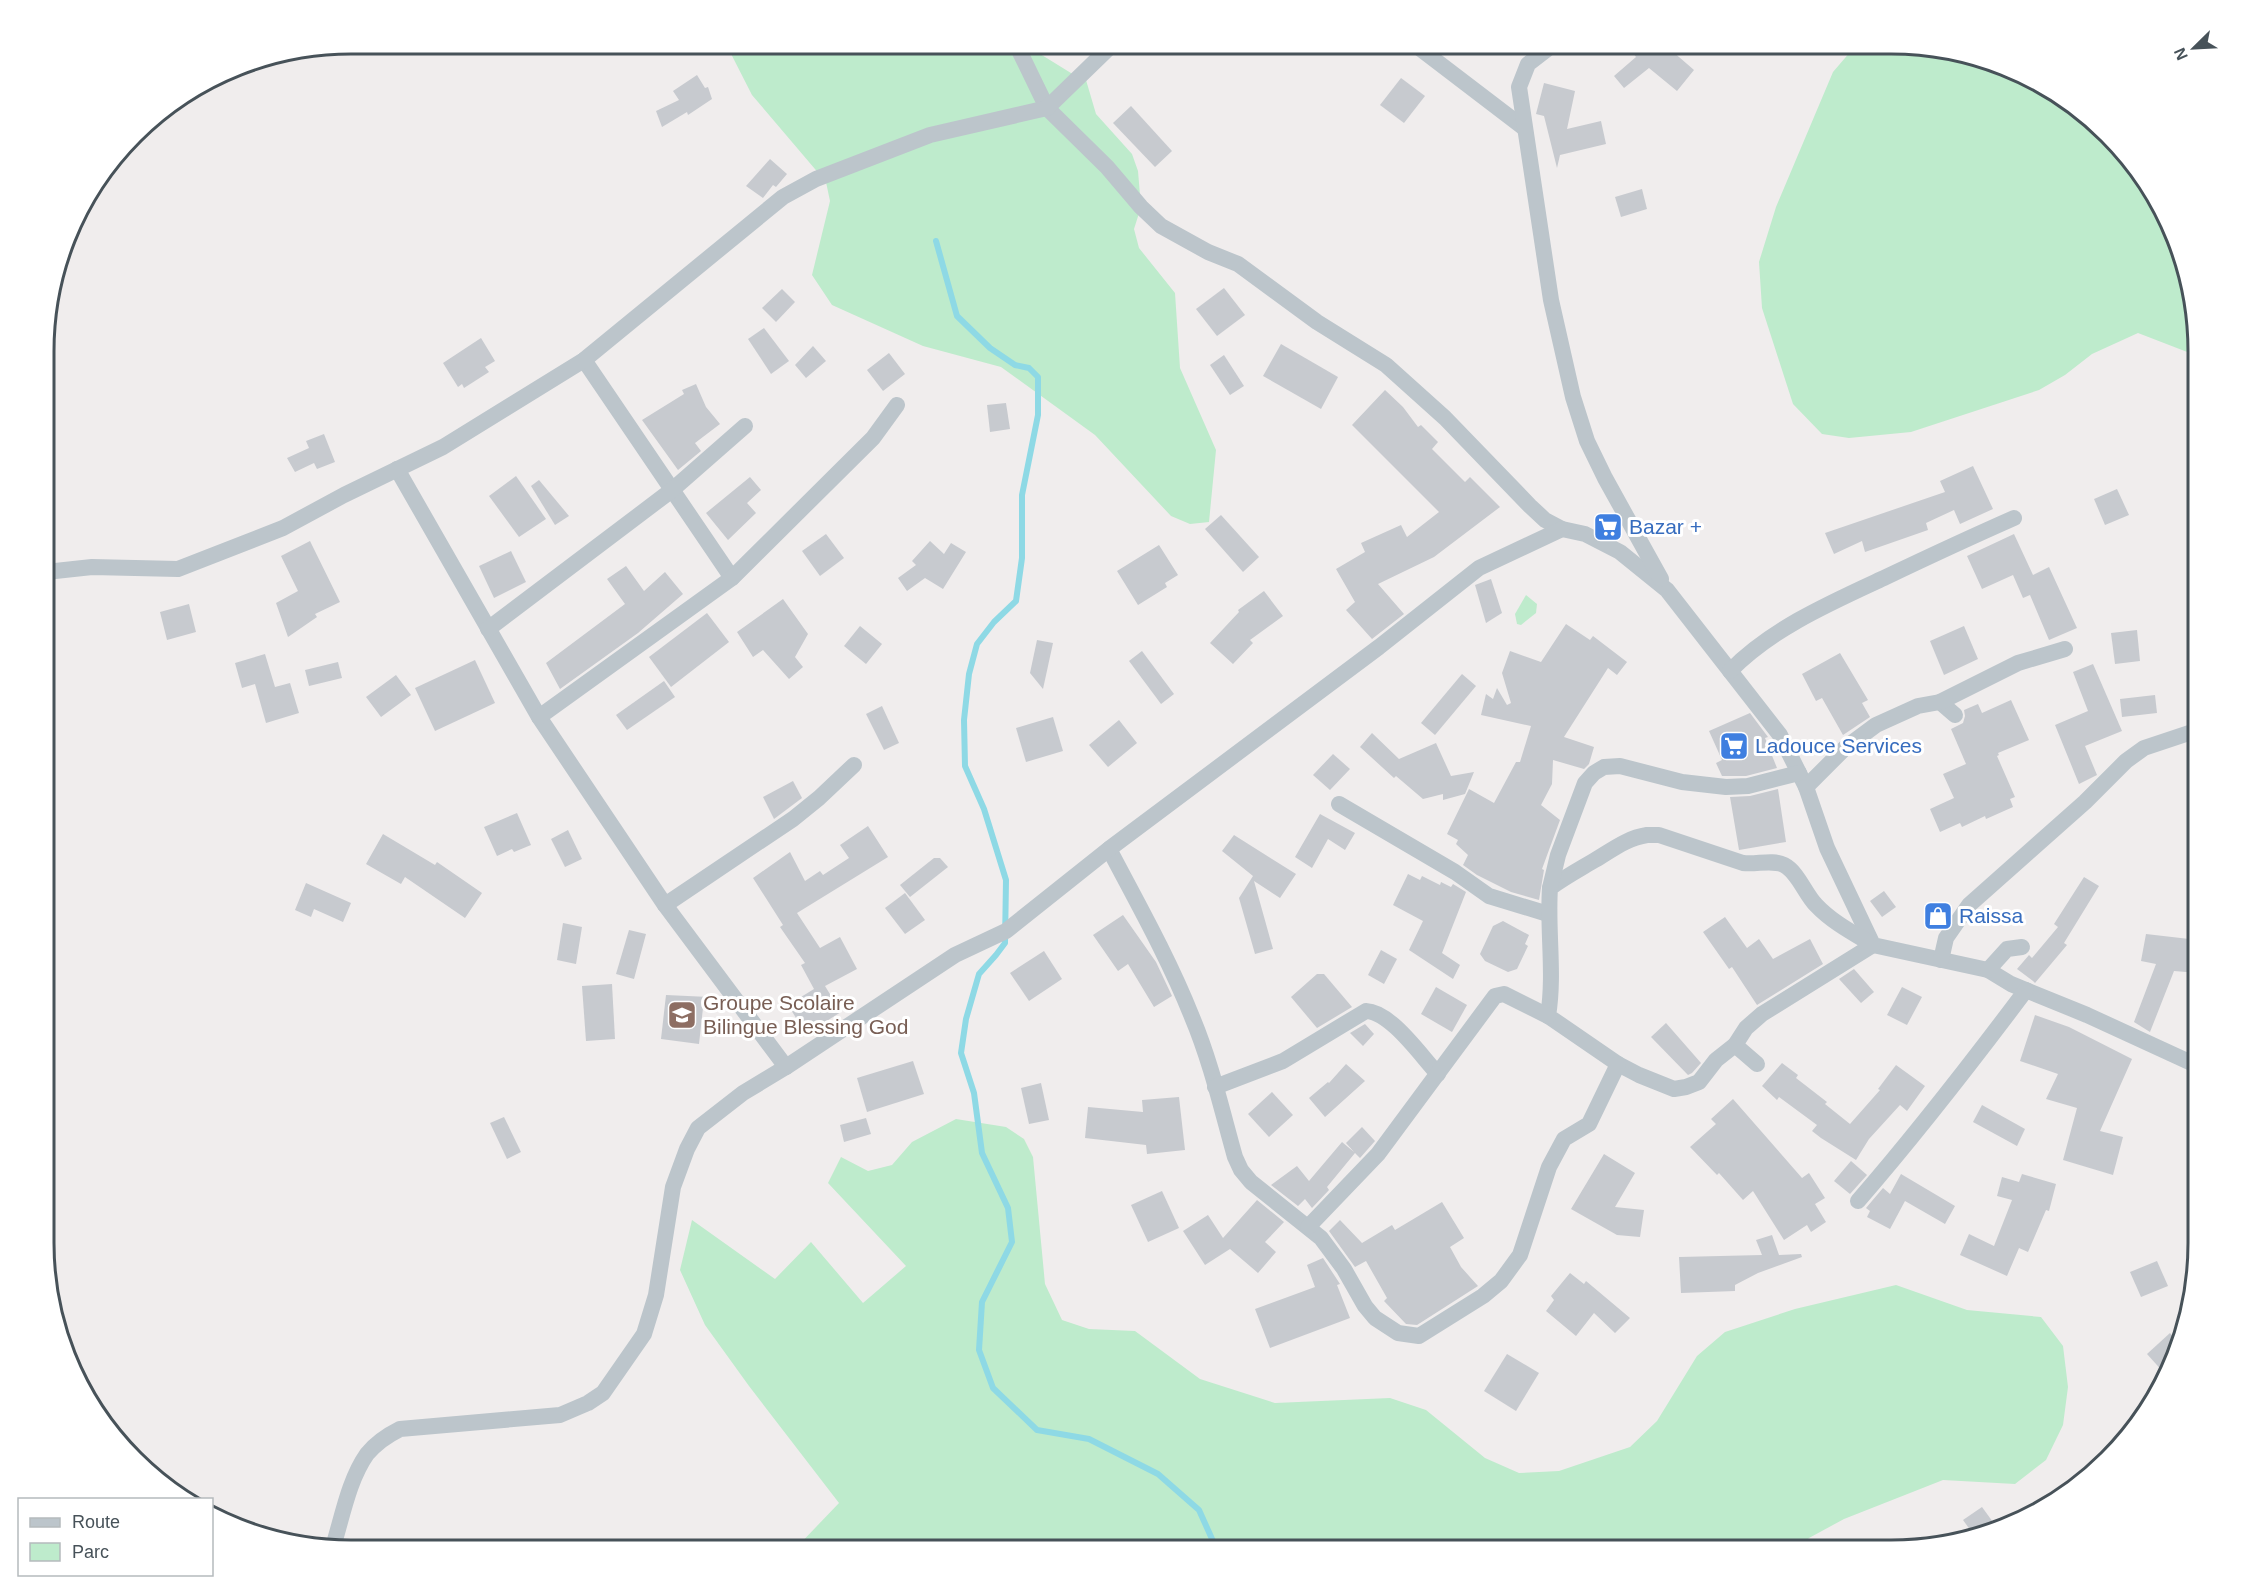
<svg xmlns="http://www.w3.org/2000/svg" width="2242" height="1594" font-family="Arial,sans-serif">
  <rect width="100%" height="100%" fill="#f0eded"/>
  <g fill="#beebcc">
    <path d="M726 44H876C887 50 899 51 909 44H1024L1079 78 1086 80 1096 114 1132 154 1138 171 1141 207 1134 229 1139 248 1175 293 1180 368 1216 450 1209 522 1190 524 1171 516 1095 435 1001 367 923 346 832 305 812 275 830 201 826 182 752 95Z"/>
    <path d="M1857 44H1911L2008 67 2078 107 2122 149 2167 215 2198 331V353L2195 355 2138 333 2092 354 2065 375 2039 390 1911 432 1849 438 1822 434 1793 404 1762 308 1759 262 1776 207 1833 72Z"/>
    <path d="M1526 595 1537 604 1536 613 1521 625 1517 624 1515 614Z"/>
    <path d="M956 1119 1006 1127 1024 1139 1033 1157 1045 1284 1062 1320 1089 1329 1135 1331 1200 1379 1275 1403 1390 1398 1426 1410 1485 1458 1519 1473 1559 1471 1630 1447 1657 1421 1697 1356 1725 1332 1795 1309 1896 1285 1967 1310 2041 1317 2063 1346 2068 1387 2063 1425 2046 1460 2015 1484 1943 1480 1844 1519 1809 1538 1798 1550H794L839 1503 749 1386 705 1325 680 1270 692 1220 775 1279 811 1242 863 1303 906 1266 828 1183 841 1157 868 1171 892 1165 912 1142Z"/>
  </g>
  <g fill="none" stroke-linecap="round" stroke-linejoin="round">
    <path stroke="#8ed9e5" stroke-width="6" d="M936 241 957 316 990 348 1015 365 1029 368 1038 377V415L1022 495V558L1016 601 994 622 977 644 969 674 964 720 965 766 984 809 1006 880 1005 943 996 955 979 974 966 1019 961 1053 974 1093 982 1153 1008 1208 1012 1242 982 1302 979 1350 993 1388 1037 1430 1089 1439 1158 1474 1199 1510 1217 1550"/>
  </g>
  <g fill="#c7cacf">
    <path d="M1626 44H1664L1694 70 1677 91 1649 68 1624 88 1614 76 1636 57Z"/>
    <path d="M697 75 705 88 708 87 712 99 688 115 687 112 662 127 656 111 679 100 673 91Z"/>
    <path d="M1401 78 1425 96 1404 123 1380 105Z"/>
    <path d="M1544 83 1575 91 1567 129 1601 121 1606 144 1560 155 1557 168 1544 116 1536 114Z"/>
    <path d="M1131 106 1172 151 1155 167 1113 123Z"/>
    <path d="M770 159 787 174 776 187 773 185 763 198 746 186Z"/>
    <path d="M1642 189 1647 209 1621 217 1615 197Z"/>
    <path d="M1224 288 1245 315 1217 336 1196 309Z"/>
    <path d="M782 289 795 302 776 322 762 308Z"/>
    <path d="M764 328 789 361 771 374 748 339Z"/>
    <path d="M481 338 495 361 485 367 489 372 464 388 462 384 458 387 443 363Z"/>
    <path d="M1281 344 1338 377 1321 409 1263 376Z"/>
    <path d="M813 346 826 361 806 378 795 365Z"/>
    <path d="M889 353 905 374 883 391 867 370Z"/>
    <path d="M1224 355 1244 386 1230 395 1210 365Z"/>
    <path d="M696 384 706 407 720 424 695 443 701 451 678 470 642 420 684 394 682 390Z"/>
    <path d="M1385 390 1403 407 1418 427 1421 425 1438 442 1432 449 1465 482 1470 477 1500 507 1434 557 1378 584 1404 614 1372 639 1346 610 1355 602 1336 569 1365 552 1361 543 1401 525 1407 537 1439 512 1352 425Z"/>
    <path d="M1006 403 1010 429 990 432 987 405Z"/>
    <path d="M324 434 335 462 317 469 314 463 295 472 287 458 309 448 306 441Z"/>
    <path d="M1973 466 1993 509 1960 524 1954 510 1926 523 1928 530 1865 552 1862 541 1834 554 1825 533 1945 492 1940 481Z"/>
    <path d="M516 476 546 519 519 537 489 496Z"/>
    <path d="M750 477 761 490 747 503 756 513 728 540 706 513Z"/>
    <path d="M539 480 569 516 555 525 531 486Z"/>
    <path d="M2117 489 2129 515 2105 525 2094 499Z"/>
    <path d="M1221 515 1259 557 1243 572 1205 529Z"/>
    <path d="M826 534 844 558 820 576 802 551Z"/>
    <path d="M2014 534 2033 575 2049 567 2077 628 2049 640 2030 595 2023 598 2013 575 1982 589 1967 556Z"/>
    <path d="M310 541 340 602 315 614 317 617 288 637 276 603 298 591 281 556Z"/>
    <path d="M930 541 944 554 951 543 966 552 943 589 925 578 907 591 898 578 916 565 912 561Z"/>
    <path d="M1159 545 1178 575 1165 583 1167 587 1138 605 1117 571Z"/>
    <path d="M511 551 526 582 494 598 479 566Z"/>
    <path d="M626 566 644 591 665 572 683 594 638 633 560 689 546 663 625 604 607 579Z"/>
    <path d="M1491 579 1502 613 1486 623 1475 585Z"/>
    <path d="M1264 591 1283 616 1250 640 1253 643 1233 664 1210 643 1239 612 1238 610Z"/>
    <path d="M783 599 808 634 795 657 803 667 789 679 763 650 753 657 737 632Z"/>
    <path d="M189 604 196 632 167 640 160 612Z"/>
    <path d="M707 613 729 642 671 687 649 657Z"/>
    <path d="M1566 624 1590 640 1593 636 1627 662 1617 675 1608 668 1564 737 1594 747 1589 764 1584 769 1553 760 1552 784 1541 805 1560 820 1542 869 1544 870 1539 900 1511 892 1477 875 1463 865 1468 855 1456 844 1458 840 1447 834 1469 789 1494 803 1516 762H1520L1531 726 1481 715 1486 694 1493 699 1497 688 1507 705 1511 703 1502 673 1510 651 1541 662Z"/>
    <path d="M860 626 882 644 866 664 844 646Z"/>
    <path d="M1964 626 1978 659 1944 675 1930 641Z"/>
    <path d="M2137 630 2140 661 2115 664 2111 633Z"/>
    <path d="M1037 640 1053 643 1043 689 1030 673Z"/>
    <path d="M1142 651 1174 694 1161 704 1129 661Z"/>
    <path d="M1840 653 1868 700 1862 703 1870 717 1843 735 1822 698 1816 701 1802 674Z"/>
    <path d="M265 654 275 687 290 683 299 713 266 723 255 684 242 688 235 663Z"/>
    <path d="M475 660 495 703 435 731 415 688Z"/>
    <path d="M338 662 342 678 309 686 305 670Z"/>
    <path d="M2093 664 2122 731 2085 746 2097 775 2079 784 2055 725 2088 711 2073 672Z"/>
    <path d="M1462 674 1476 686 1435 735 1421 723Z"/>
    <path d="M396 675 411 695 381 717 366 697Z"/>
    <path d="M664 681 675 697 627 730 616 715Z"/>
    <path d="M2155 695 2157 713 2122 717 2120 699Z"/>
    <path d="M2011 700 2029 740 1998 753 1999 755 1997 756 2015 797 2010 799 2013 807 1986 819 1985 816 1962 827 1960 823 1940 832 1930 809 1954 798 1943 774 1966 764 1951 729 1963 723 1965 716 1964 710 1978 704 1982 713Z"/>
    <path d="M882 706 899 743 884 750 866 714Z"/>
    <path d="M1750 713 1768 737 1765 738 1777 768 1746 776H1722L1716 763 1722 760 1709 731Z"/>
    <path d="M1053 717 1063 751 1026 762 1016 728Z"/>
    <path d="M1119 720 1137 743 1108 767 1089 745Z"/>
    <path d="M1372 733 1399 759 1436 743 1451 776 1474 772 1465 794 1443 800V794L1423 799 1396 776 1394 778 1360 747Z"/>
    <path d="M1333 754 1350 769 1330 790 1313 775Z"/>
    <path d="M793 781 802 798 774 819 763 797Z"/>
    <path d="M1778 789 1786 842 1739 850 1730 797 1750 796Z"/>
    <path d="M517 813 531 845 514 852 512 849 497 856 484 827Z"/>
    <path d="M1320 814 1355 833 1345 850 1328 839 1312 868 1295 857Z"/>
    <path d="M868 826 888 857 797 913 820 948 840 937 857 969 825 986 841 1012 806 1034 788 1005 814 989 801 965 805 963 780 927 783 925 753 878 790 852 805 881 820 871 823 875 849 858 840 845Z"/>
    <path d="M568 830 582 859 565 867 551 839Z"/>
    <path d="M383 834 435 865 437 862 482 893 465 918 405 877 401 884 366 864Z"/>
    <path d="M1234 835 1296 874 1280 898 1254 881 1273 949 1255 954 1239 898 1253 876 1222 851Z"/>
    <path d="M934 858H940L948 867 910 897 900 885Z"/>
    <path d="M1408 874 1420 880 1422 876 1440 885 1441 882 1451 887 1453 884 1466 892 1442 953 1460 965 1453 979 1409 950 1423 921 1393 905Z"/>
    <path d="M2084 877 2099 886 2064 943 2067 945 2035 983 2033 981 2017 969 2029 955 2032 958 2058 927 2054 924Z"/>
    <path d="M306 883 351 903 343 922 314 909 311 917 295 910Z"/>
    <path d="M1884 891 1896 907 1882 917 1870 901Z"/>
    <path d="M905 893 925 920 905 934 885 908Z"/>
    <path d="M1123 915 1156 962 1172 996 1154 1007 1128 964 1118 971 1093 935Z"/>
    <path d="M1725 917 1747 948 1759 939 1773 959 1810 939 1823 964 1757 1005 1732 967 1729 969 1703 932Z"/>
    <path d="M1503 921 1529 935 1525 944 1528 946 1517 969 1508 972 1485 961 1480 954 1493 926Z"/>
    <path d="M563 923 582 927 576 964 557 960Z"/>
    <path d="M629 930 646 934 634 979 616 974Z"/>
    <path d="M2146 934 2198 940V973L2174 971 2150 1032 2134 1022 2156 964 2141 961Z"/>
    <path d="M1381 950 1397 959 1384 984 1368 975Z"/>
    <path d="M1044 951 1062 979 1029 1001 1010 973Z"/>
    <path d="M1854 969 1874 992 1861 1003 1839 979Z"/>
    <path d="M1317 974H1324L1352 1007 1317 1028 1291 997Z"/>
    <path d="M612 984 615 1039 586 1041 582 986Z"/>
    <path d="M1436 987 1467 1005 1452 1032 1421 1014Z"/>
    <path d="M1902 987 1922 997 1907 1025 1887 1015Z"/>
    <path d="M666 995 709 997 703 1008 699 1044 661 1039Z"/>
    <path d="M2035 1015 2069 1027 2132 1059 2100 1131 2123 1137 2113 1175 2063 1160 2077 1108 2046 1099 2058 1074 2020 1061Z"/>
    <path d="M1666 1023 1701 1063 1692 1073 1688 1075 1651 1037Z"/>
    <path d="M1365 1024 1374 1034 1363 1046 1350 1033Z"/>
    <path d="M913 1061 924 1094 867 1112 857 1078Z"/>
    <path d="M1782 1063 1798 1075 1796 1078 1827 1102 1825 1104 1850 1124 1880 1090 1878 1089 1896 1065 1925 1086 1907 1111 1900 1105 1869 1139 1856 1160 1821 1138 1812 1131 1817 1125 1779 1097 1777 1100 1762 1086Z"/>
    <path d="M1346 1064 1365 1081 1325 1117 1309 1098 1328 1082 1329 1083Z"/>
    <path d="M1041 1083 1049 1120 1029 1124 1021 1088Z"/>
    <path d="M1272 1092 1293 1115 1269 1137 1248 1114Z"/>
    <path d="M1179 1097 1185 1150 1147 1154 1146 1145 1085 1138 1088 1107 1143 1112 1142 1100Z"/>
    <path d="M1733 1099 1802 1178 1809 1173 1825 1198 1815 1204 1826 1222 1811 1232 1807 1225 1784 1240 1753 1191 1743 1200 1719 1173 1717 1175 1690 1147 1716 1124 1711 1119Z"/>
    <path d="M1982 1105 2025 1129 2017 1146 1973 1122Z"/>
    <path d="M504 1117 521 1152 507 1159 490 1123Z"/>
    <path d="M866 1118 871 1134 844 1142 840 1125Z"/>
    <path d="M1362 1127 1375 1141 1360 1158 1355 1153 1327 1187 1329 1190 1312 1208 1305 1199 1298 1206 1271 1185 1297 1166 1309 1181 1342 1142 1354 1152 1346 1143Z"/>
    <path d="M1604 1154 1635 1173 1615 1207 1644 1210 1640 1237 1617 1235 1571 1209Z"/>
    <path d="M1851 1161 1867 1175 1850 1194 1834 1181Z"/>
    <path d="M1901 1174 1955 1206 1945 1224 1905 1201 1890 1229 1867 1217 1870 1211 1866 1208 1883 1188 1890 1194Z"/>
    <path d="M2022 1174 2056 1184 2049 1211 2046 1210 2028 1252 2019 1248 2007 1276 1960 1255 1969 1234 1994 1246 2012 1200 1997 1196 2002 1177 2019 1182Z"/>
    <path d="M1162 1191 1179 1228 1148 1242 1131 1205Z"/>
    <path d="M1257 1200 1284 1222 1265 1242 1276 1252 1258 1273 1230 1249 1205 1265 1183 1231 1208 1215 1223 1238Z"/>
    <path d="M1442 1202 1464 1238 1450 1247 1461 1267 1478 1286 1417 1325 1406 1324 1384 1301 1387 1298 1366 1261 1355 1267 1329 1231 1340 1220 1362 1243 1392 1225 1395 1230Z"/>
    <path d="M1772 1235 1779 1255 1801 1254 1802 1257 1758 1273 1735 1285V1291L1681 1293 1679 1257 1762 1255 1756 1240Z"/>
    <path d="M1323 1258 1340 1284 1337 1285 1350 1318 1270 1348 1255 1309 1315 1287 1307 1265Z"/>
    <path d="M2157 1261 2168 1286 2141 1297 2130 1272Z"/>
    <path d="M1570 1273 1584 1284 1586 1281 1630 1318 1615 1333 1594 1313 1576 1336 1546 1311 1554 1300 1551 1296Z"/>
    <path d="M2170 1333 2180 1345 2165 1374 2147 1354Z"/>
    <path d="M1507 1354 1539 1373 1516 1411 1484 1391Z"/>
    <path d="M1982 1507 1998 1529 1976 1538 1963 1520Z"/>
  </g>
  <g fill="none" stroke-linecap="round" stroke-linejoin="round">
    <g stroke="#bcc5cb" stroke-width="16">
      <path d="M1016 44 1047 108 1107 167 1141 207 1161 226 1208 252 1238 264 1317 322 1386 365 1445 418 1530 506 1545 520 1562 529 1585 534 1620 552 1667 590 1780 735 1806 787 1827 848 1873 945 1988 970 2011 984 2087 1015 2198 1066"/>
      <path d="M1414 44 1524 128"/>
      <path d="M1554 44 1528 64 1519 87 1551 300 1573 397 1587 441 1605 478 1661 579"/>
      <path d="M584 360 732 578"/>
      <path d="M397 469 539 717 665 905 786 1067"/>
      <path d="M46 572 92 567 178 569 283 528 344 495 443 447 584 360 783 197 816 179 930 135 1047 108 1113 44"/>
      <path d="M488 629 672 490 745 426"/>
      <path d="M1730 671C1772 628 1832 602 1886 577 1928 557 1971 537 2014 518"/>
      <path d="M1940 702 1955 715"/>
      <path d="M539 717 732 578 873 438 897 405"/>
      <path d="M1806 787 1845 748 1876 725 1918 706 1940 702 2018 663 2065 649"/>
      <path d="M1339 804 1455 872 1489 896 1548 914"/>
      <path d="M1647 835H1659L1743 863C1756 865 1772 859 1784 865 1798 872 1805 894 1816 905 1832 922 1853 933 1873 945L1762 1014 1746 1028 1735 1045 1716 1060 1699 1082 1686 1087 1674 1089 1639 1075 1618 1064 1548 1016C1555 974 1547 930 1550 888 1565 877 1580 869 1595 860 1612 850 1627 838 1647 835Z"/>
      <path d="M1109 849C1138 904 1169 959 1192 1017 1211 1062 1222 1111 1235 1157L1241 1170 1251 1182 1321 1238 1344 1269 1365 1306 1375 1318 1398 1333 1419 1336 1483 1296 1501 1281 1520 1255 1549 1167 1564 1139 1589 1124 1618 1064"/>
      <path d="M1550 888 1558 855 1585 783 1594 773 1604 767 1620 766 1682 782 1726 787 1748 786 1799 773"/>
      <path d="M665 905 793 819 819 798 854 765"/>
      <path d="M1941 960 1946 938 1969 905 2085 802 2126 761 2144 748 2198 730"/>
      <path d="M1988 970 2007 949 2022 947"/>
      <path d="M1735 1045 1757 1064"/>
      <path d="M1215 1087 1283 1061 1366 1011C1391 1012 1421 1056 1438 1074"/>
      <path d="M1858 1201C1917 1133 1972 1062 2026 990"/>
      <path d="M1308 1227 1378 1154 1495 996 1504 994 1548 1016"/>
      <path d="M332 1550C342 1519 348 1481 367 1454 376 1443 388 1435 400 1429L560 1415 588 1403 603 1393 644 1334 656 1295 673 1187 687 1149 698 1128 743 1093 786 1067 955 955 1006 931 1109 849 1379 647 1479 568 1562 529"/>
    </g>
  </g>
  <defs>
    <g id="supermarket-square" transform="scale(1.5)"><rect x="-9" y="-9" width="18" height="18" rx="4" fill="#3f7fe0" stroke="#fff"/><path d="M-6-5.5h2.5l.6 2H6L4.5 2H-2.5L-4.4-4H-6ZM-1.5 3.2a1.3 1.3 0 1 0 .1 0ZM3 3.2a1.3 1.3 0 1 0 .1 0Z" fill="#fff"/></g>
    <g id="shop-square" transform="scale(1.5)"><rect x="-9" y="-9" width="18" height="18" rx="4" fill="#3f7fe0" stroke="#fff"/><path d="M-5-2.5h2.3a2.7 3.5 0 0 1 5.4 0H5L5.5 6h-11ZM-1.5-2.5h3a1.5 2.3 0 0 0-3 0Z" fill="#fff"/></g>
    <g id="school-square" transform="scale(1.5)"><rect x="-9" y="-9" width="18" height="18" rx="4" fill="#8d6e63" stroke="#fff"/><path d="M0-5L7-2L0 1L-7-2ZM-4 1L0 2.5L4 1V4Q0 6-4 4Z" fill="#fff"/></g>
  </defs>
  <g fill-rule="evenodd">
    <use href="#supermarket-square" x="1608" y="527"/>
    <use href="#supermarket-square" x="1734" y="746"/>
    <use href="#shop-square" x="1938" y="916"/>
    <use href="#school-square" x="682" y="1015"/>
  </g>
  <g text-anchor="middle" stroke-width="6" stroke-linejoin="round" paint-order="stroke">
    <g font-size="21" fill="#366cbe" stroke="#fff" text-anchor="start">
      <text x="1629" y="534">Bazar +</text>
      <text x="1755" y="753">Ladouce Services</text>
      <text x="1959" y="923">Raissa</text>
    </g>
    <g font-size="21" fill="#785e54" stroke="#fff" text-anchor="start">
      <text x="703" y="1010">Groupe Scolaire<tspan x="703" dy="24">Bilingue Blessing God</tspan></text>
    </g>
  </g>
  <path d="M0 0H2242V1594H0ZM351 54H1891A297 297 0 0 1 2188 351V1243A297 297 0 0 1 1891 1540H351A297 297 0 0 1 54 1243V351A297 297 0 0 1 351 54Z" fill="#fff" fill-rule="evenodd"/>
  <path fill="none" stroke="#475259" stroke-width="3" d="M351 54H1891A297 297 0 0 1 2188 351V1243A297 297 0 0 1 1891 1540H351A297 297 0 0 1 54 1243V351A297 297 0 0 1 351 54Z"/>
  <rect x="18" y="1498" width="195" height="78" fill="#ffffff" stroke="#b5babd" stroke-width="1.5"/>
  <rect x="30" y="1518" width="30" height="9" fill="#bcc5cb" stroke="#b5babd" stroke-width="1.5"/>
  <text x="72" y="1528" font-size="18" fill="#475259">Route</text>
  <rect x="30" y="1543" width="30" height="18" fill="#beebcc" stroke="#b5babd" stroke-width="1.5"/>
  <text x="72" y="1558" font-size="18" fill="#475259">Parc</text>
  <g transform="translate(2194 48) rotate(246)" stroke="#ffffff" stroke-width="4.5" paint-order="stroke">
  <path d="M0-4.5L10 22L0 15L-10 22Z" fill="#475259"/>
  <text y="-9" font-size="16" font-weight="bold" text-anchor="middle" fill="#475259">N</text>
  </g>
</svg>
